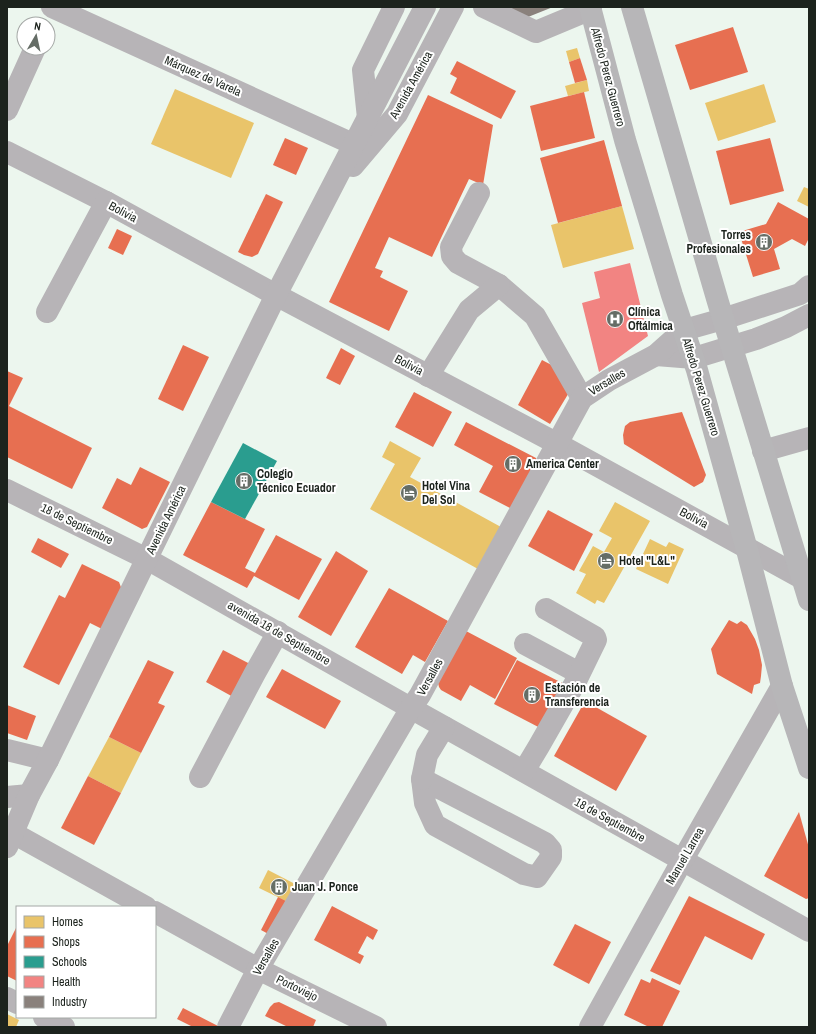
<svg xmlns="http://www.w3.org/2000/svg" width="816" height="1034" font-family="'Archivo Narrow',sans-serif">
  <rect width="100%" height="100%" fill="#ecf6ee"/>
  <g fill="#e9c46a">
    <path d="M577 48 580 58 569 62 566 51Z"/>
    <path d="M587 80 589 91 568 96 565 86Z"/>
    <path d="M764 84 776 122 718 141 705 103Z"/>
    <path d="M175 89 254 123 231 178 151 144Z"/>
    <path d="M804 187 809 189V207L797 201Z"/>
    <path d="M622 206 634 249 563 268 551 225Z"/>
    <path d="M390 441 421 458 410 477 501 527 478 569 370 509 395 464 382 457Z"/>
    <path d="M615 502 650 521 604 603 597 600 595 604 576 593 586 574 579 571 593 546 604 552 612 538 599 531Z"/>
    <path d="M650 539 666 547 669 542 684 549 668 584 636 569Z"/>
    <path d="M109 737 141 753 121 793 88 776Z"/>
    <path d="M268 870 299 886 290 903 259 888Z"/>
    <path d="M7 1014 19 1020 16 1027H7Z"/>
  </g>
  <g fill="#e76f51">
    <path d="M733 27 748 72 690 90 675 45Z"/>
    <path d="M580 58 587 80 575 83 569 62Z"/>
    <path d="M457 61 516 91 501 119 450 93 457 78 450 74Z"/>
    <path d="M584 92 595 138 541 151 530 106Z"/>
    <path d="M428 95 493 125 483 185 469 179 432 257 389 237 375 268 383 271 380 277 408 291 389 331 329 302Z"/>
    <path d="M285 138 308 148 296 175 273 165Z"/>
    <path d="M770 138 784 191 730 205 716 151Z"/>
    <path d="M604 140 622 206 558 223 540 158Z"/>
    <path d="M266 194 283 202 258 254 252 257 244 255 238 252Z"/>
    <path d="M778 202 809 219V238L805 246 792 239 774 249 780 269 753 277 739 232 766 224Z"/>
    <path d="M117 229 132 236 123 255 108 248Z"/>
    <path d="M183 345 209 357 183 411 158 399Z"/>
    <path d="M341 348 355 356 340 385 326 378Z"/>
    <path d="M542 360 563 371 573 386 550 424 518 405Z"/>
    <path d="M7 371 23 378 9 406 92 448 72 489 7 457Z"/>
    <path d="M414 392 452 412 433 447 395 427Z"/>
    <path d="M682 412 706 475 703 482 694 487 624 444 623 435 625 426 630 422Z"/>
    <path d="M466 422 536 458V463L512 509 479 492 493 466 454 445Z"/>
    <path d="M140 467 170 482 148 525 147 527 142 529 102 508 117 478 131 485Z"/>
    <path d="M211 502 265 529 245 568 255 573 276 535 322 559 299 600 254 576 247 588 183 555Z"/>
    <path d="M548 510 593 534 574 571 528 546Z"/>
    <path d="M38 538 69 554 61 568 31 552Z"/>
    <path d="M336 551 368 571 331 636 298 617Z"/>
    <path d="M82 564 119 582 122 590 102 629 90 623 59 685 23 667 59 595 65 598Z"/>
    <path d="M389 588 448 621 425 662 413 655 402 674 355 647Z"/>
    <path d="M729 620 737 624 741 621 747 625 755 639 759 650 762 665 761 676 760 683 754 685 752 694 717 674 711 649Z"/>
    <path d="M466 631 517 658 495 699 470 685 461 701 441 690 439 687 438 683Z"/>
    <path d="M223 650 252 665 235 698 206 682Z"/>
    <path d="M148 660 174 672 158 703 165 706 141 753 109 737Z"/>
    <path d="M517 660 570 687 546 731 494 704Z"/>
    <path d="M282 669 341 701 325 729 266 697Z"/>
    <path d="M585 701 647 736 616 791 554 756Z"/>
    <path d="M7 705 36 716 27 740 7 733Z"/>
    <path d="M88 776 121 793 94 845 61 828Z"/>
    <path d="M799 812 809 848V898L806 899 764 876Z"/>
    <path d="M689 896 765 934 752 960 705 936 680 985 650 971Z"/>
    <path d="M278 897 290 903 272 936 261 930Z"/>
    <path d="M332 906 378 930 373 940 367 936 358 953 364 956 360 964 314 940Z"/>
    <path d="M575 924 611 942 589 984 553 965Z"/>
    <path d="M17 926V981L7 976V946Z"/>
    <path d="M652 978 680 991 662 1027H649L624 1015 641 979 650 983Z"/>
    <path d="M279 1002 316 1020 313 1027H288L265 1016 270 1007 274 1003Z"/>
    <path d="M183 1008 218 1026V1027H193L177 1019Z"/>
  </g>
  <path fill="#2a9d8f" d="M243 443 277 461 245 519 211 502Z"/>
  <path fill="#f28482" d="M630 263 648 336 599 372 582 303 600 298 594 272Z"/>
  <path fill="#8a817c" d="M505 7H553L528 17Z"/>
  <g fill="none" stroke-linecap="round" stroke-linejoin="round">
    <g stroke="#b7b4b7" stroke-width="22">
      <path d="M52 7 355 145"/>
      <path d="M484 7 536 32 591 9"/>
      <path d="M7 110 35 48"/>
      <path d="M368 118 363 70 394 7"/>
      <path d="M7 152 106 202 276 295 556 443 809 582"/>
      <path d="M353 166 397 114 453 7"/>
      <path d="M479 193 451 247 452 256 458 263 499 285 535 316 582 398"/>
      <path d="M47 312 106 202"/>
      <path d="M656 355 694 358 756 339 786 327 809 315"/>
      <path d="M428 376 469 310 499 285"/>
      <path d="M763 451 809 438"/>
      <path d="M7 490 147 559 423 715 809 931"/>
      <path d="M525 644 579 673"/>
      <path d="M7 750 48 760"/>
      <path d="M524 771 539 746 575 683 596 640 595 637 546 609"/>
      <path d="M200 777 255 673 278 632"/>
      <path d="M422 779 545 843 551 850V857L537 877 524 874 435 825 425 803Z"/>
      <path d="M422 779 427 755 444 727"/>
      <path d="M7 797 29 795"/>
      <path d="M13 833 146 907"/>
      <path d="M7 847 29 795 48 760 276 295 425 7"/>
      <path d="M155 912 258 969 376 1027"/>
      <path d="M7 998 17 1003"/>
      <path d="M44 1017 64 1027"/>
      <path d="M228 1027 258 969 411 708 420 695 582 398 609 380 656 355 684 330 723 319 800 294 809 286"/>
      <path d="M590 1027 682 861 782 686"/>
    </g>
    <g stroke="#b7b6b8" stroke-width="22">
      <path d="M590 7 625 140 672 295 697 370 746 546 782 686 809 768"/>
      <path d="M632 7 718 302 809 600"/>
    </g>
  </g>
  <defs>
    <g id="building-disc" transform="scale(0.9)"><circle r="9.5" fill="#656d66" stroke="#fff"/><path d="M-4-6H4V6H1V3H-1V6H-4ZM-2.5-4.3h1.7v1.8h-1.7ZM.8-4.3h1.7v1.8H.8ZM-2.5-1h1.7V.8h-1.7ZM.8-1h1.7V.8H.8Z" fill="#fff"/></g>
    <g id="hospital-disc" transform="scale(0.9)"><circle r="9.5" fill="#656d66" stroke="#fff"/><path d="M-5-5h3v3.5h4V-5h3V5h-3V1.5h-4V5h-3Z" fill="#fff"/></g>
    <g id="hotel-disc" transform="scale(0.9)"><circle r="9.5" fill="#656d66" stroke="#fff"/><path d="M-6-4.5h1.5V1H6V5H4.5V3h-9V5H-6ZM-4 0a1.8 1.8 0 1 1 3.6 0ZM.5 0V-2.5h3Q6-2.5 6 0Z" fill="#fff"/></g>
  </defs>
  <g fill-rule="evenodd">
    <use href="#building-disc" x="764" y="242"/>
    <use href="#hospital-disc" x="615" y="319"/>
    <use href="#building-disc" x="513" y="464"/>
    <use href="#building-disc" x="244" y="481"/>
    <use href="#hotel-disc" x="409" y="493"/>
    <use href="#hotel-disc" x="606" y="561"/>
    <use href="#building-disc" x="532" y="695"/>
    <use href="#building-disc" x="279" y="887"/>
  </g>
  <g text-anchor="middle" stroke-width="4" stroke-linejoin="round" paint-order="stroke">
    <g font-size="12" fill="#1c231d" stroke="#fff">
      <text transform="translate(203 76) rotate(24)" y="4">Márquez de Varela</text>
      <text transform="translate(608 77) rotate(75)" y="4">Alfredo Perez Guerrero</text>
      <text transform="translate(411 85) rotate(-61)" y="4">Avenida América</text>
      <text transform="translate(123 212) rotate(28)" y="4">Bolivia</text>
      <text transform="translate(409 365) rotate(28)" y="4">Bolivia</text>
      <text transform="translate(607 382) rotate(-31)" y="4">Versalles</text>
      <text transform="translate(701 387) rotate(73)" y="4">Alfredo Perez Guerrero</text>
      <text transform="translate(694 518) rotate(28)" y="4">Bolivia</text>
      <text transform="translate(166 520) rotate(-64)" y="4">Avenida América</text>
      <text transform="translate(77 524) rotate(26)" y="4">18 de Septiembre</text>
      <text transform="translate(279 633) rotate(30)" y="4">avenida 18 de Septiembre</text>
      <text transform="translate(430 677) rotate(-61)" y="4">Versalles</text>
      <text transform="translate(610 820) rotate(29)" y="4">18 de Septiembre</text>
      <text transform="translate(685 856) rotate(-60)" y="4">Manuel Larrea</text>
      <text transform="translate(266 957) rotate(-60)" y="4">Versalles</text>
      <text transform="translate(297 988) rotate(26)" y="4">Portoviejo</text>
    </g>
    <g font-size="12" font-weight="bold" fill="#1c231d" stroke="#fff" text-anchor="start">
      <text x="751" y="239" text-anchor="end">Torres<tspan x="751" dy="14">Profesionales</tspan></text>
      <text x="628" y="316">Clínica<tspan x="628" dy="14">Oftálmica</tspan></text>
      <text x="526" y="468">America Center</text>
      <text x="257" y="478">Colegio<tspan x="257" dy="14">Técnico Ecuador</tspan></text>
      <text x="422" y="490">Hotel Vina<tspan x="422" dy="14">Del Sol</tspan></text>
      <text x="619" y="565">Hotel "L&amp;L"</text>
      <text x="545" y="692">Estación de<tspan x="545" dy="14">Transferencia</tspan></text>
      <text x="292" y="891">Juan J. Ponce</text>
    </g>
  </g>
  <rect width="816" height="1034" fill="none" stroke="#1c231d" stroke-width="16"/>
  <rect x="16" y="906" width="140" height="112" fill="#ffffff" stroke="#a4a7a5"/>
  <rect x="24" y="916" width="20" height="12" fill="#e9c46a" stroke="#a4a7a5"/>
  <text x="52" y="926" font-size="12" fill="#1c231d">Homes</text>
  <rect x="24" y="936" width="20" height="12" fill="#e76f51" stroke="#a4a7a5"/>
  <text x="52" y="946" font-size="12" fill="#1c231d">Shops</text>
  <rect x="24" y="956" width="20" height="12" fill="#2a9d8f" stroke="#a4a7a5"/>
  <text x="52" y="966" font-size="12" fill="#1c231d">Schools</text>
  <rect x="24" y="976" width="20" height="12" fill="#f28482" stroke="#a4a7a5"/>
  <text x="52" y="986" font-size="12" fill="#1c231d">Health</text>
  <rect x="24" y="996" width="20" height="12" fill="#8a817c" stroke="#a4a7a5"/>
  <text x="52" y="1006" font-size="12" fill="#1c231d">Industry</text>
  <g transform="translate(36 36) rotate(9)"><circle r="19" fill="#ffffff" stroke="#a4a7a5"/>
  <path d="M0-3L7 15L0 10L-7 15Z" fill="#656d66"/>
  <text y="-6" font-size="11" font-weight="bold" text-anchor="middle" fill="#1c231d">N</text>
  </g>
</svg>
